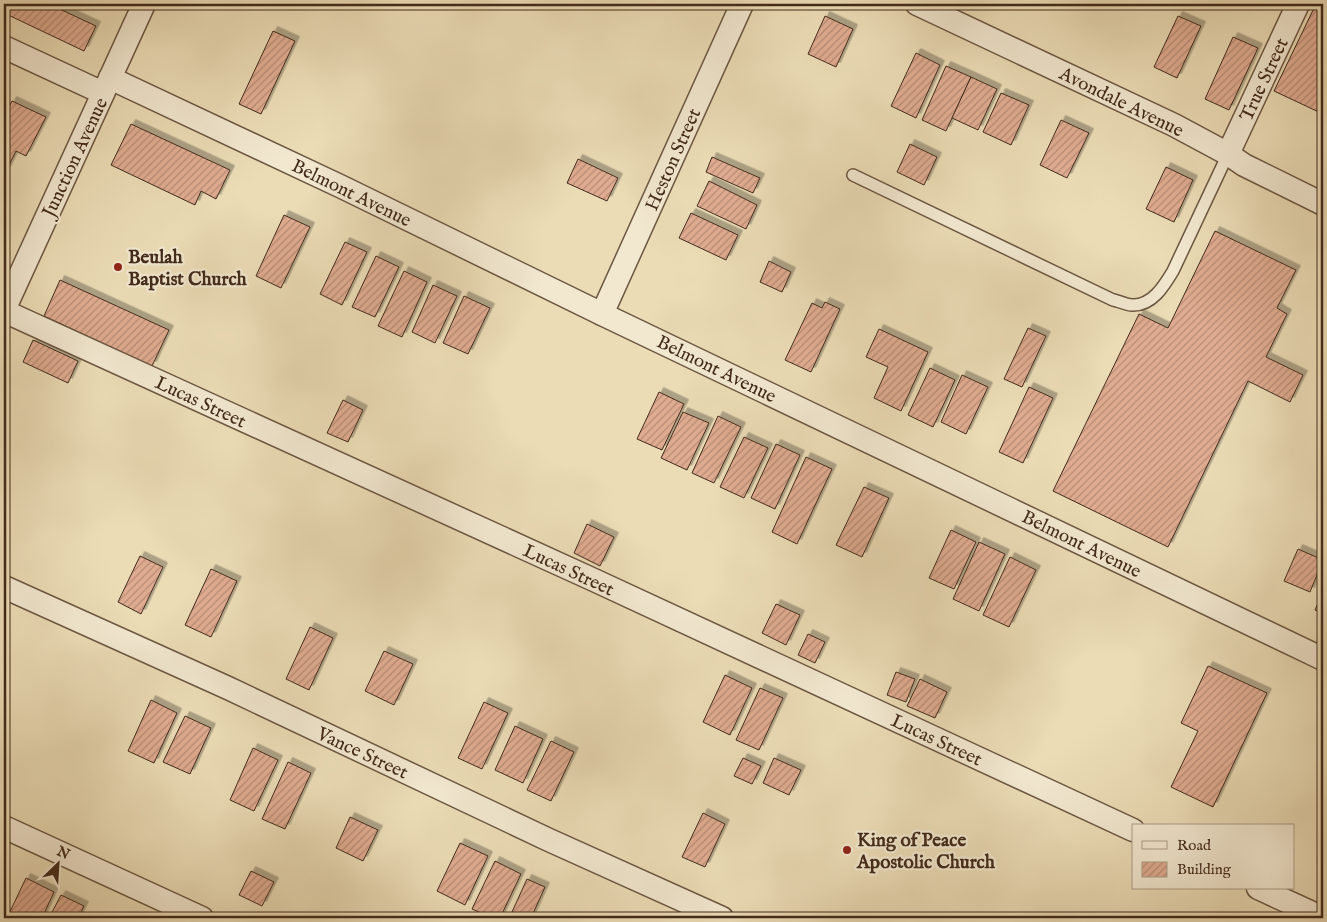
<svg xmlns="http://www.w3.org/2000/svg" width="1327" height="922" font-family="'IM FELL English',serif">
  <defs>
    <pattern id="building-hatch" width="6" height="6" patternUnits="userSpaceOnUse" patternTransform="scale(1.25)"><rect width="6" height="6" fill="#e0ac91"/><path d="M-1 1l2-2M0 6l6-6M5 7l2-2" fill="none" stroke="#b78c76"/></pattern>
    <filter id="shadow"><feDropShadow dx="4.5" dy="-4.5" stdDeviation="0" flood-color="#0004"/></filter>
  </defs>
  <rect width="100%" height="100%" fill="#ebdcb6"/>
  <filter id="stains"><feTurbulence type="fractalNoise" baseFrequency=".004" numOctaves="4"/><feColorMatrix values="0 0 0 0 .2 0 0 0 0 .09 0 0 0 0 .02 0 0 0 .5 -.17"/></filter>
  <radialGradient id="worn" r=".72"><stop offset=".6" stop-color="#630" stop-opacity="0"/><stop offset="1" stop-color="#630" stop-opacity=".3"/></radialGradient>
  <g fill="url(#building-hatch)" stroke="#422b1b" filter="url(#shadow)">
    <path d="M4 4H49L96 26 84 51 4 13Z"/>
    <path d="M1316 4H1323V114L1274 91Z"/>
    <path d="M825 16 853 29 836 67 808 54Z"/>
    <path d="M1178 16 1201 26 1177 78 1154 67Z"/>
    <path d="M273 31 295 41 261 114 239 104Z"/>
    <path d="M1233 37 1258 48 1229 110 1205 99Z"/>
    <path d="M916 53 940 65 916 118 891 106Z"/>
    <path d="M946 66 971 77 946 131 922 120Z"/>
    <path d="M971 77 997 89 978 130 952 118Z"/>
    <path d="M1001 93 1029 105 1011 145 983 132Z"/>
    <path d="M12 101 46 117 26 156 16 151 6 171 4 170V117Z"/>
    <path d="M1061 120 1089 133 1067 178 1040 165Z"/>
    <path d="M131 124 230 170 216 199 201 191 195 205 111 165Z"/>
    <path d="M910 144 937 157 924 185 897 172Z"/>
    <path d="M712 157 760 178 753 193 706 172Z"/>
    <path d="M578 159 618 178 607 201 567 183Z"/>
    <path d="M1166 167 1193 180 1174 222 1146 209Z"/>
    <path d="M709 181 757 205 746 229 697 206Z"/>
    <path d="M691 213 738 235 726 260 679 238Z"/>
    <path d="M284 215 310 227 281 288 256 276Z"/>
    <path d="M1215 231 1296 270 1277 308 1287 314 1266 357 1303 375 1290 402 1248 381 1168 547 1053 491 1139 314 1168 328Z"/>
    <path d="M345 242 367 252 342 305 320 294Z"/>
    <path d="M376 256 399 267 375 317 352 307Z"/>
    <path d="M769 261 791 272 782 292 760 282Z"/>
    <path d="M404 271 427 282 402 337 378 326Z"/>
    <path d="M60 280 169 330 152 366 44 316Z"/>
    <path d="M433 285 457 296 435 343 412 332Z"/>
    <path d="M464 296 490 308 468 354 443 343Z"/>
    <path d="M825 302 840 309 811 372 785 360 812 303 822 308Z"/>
    <path d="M1028 328 1046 336 1022 387 1004 379Z"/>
    <path d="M879 329 928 352 901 411 874 398 888 367 866 357Z"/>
    <path d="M33 340 78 361 68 383 23 362Z"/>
    <path d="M930 368 955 380 933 427 908 415Z"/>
    <path d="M962 375 988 387 966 434 941 422Z"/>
    <path d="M1029 387 1053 398 1023 463 999 452Z"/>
    <path d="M659 392 684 404 662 450 637 439Z"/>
    <path d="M343 400 363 410 348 442 327 433Z"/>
    <path d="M683 412 709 423 687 470 661 458Z"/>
    <path d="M718 416 741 427 714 483 692 473Z"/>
    <path d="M744 437 768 448 744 498 720 487Z"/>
    <path d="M776 444 800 455 775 509 751 498Z"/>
    <path d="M806 457 832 469 797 544 772 532Z"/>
    <path d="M864 487 889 498 862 557 836 545Z"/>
    <path d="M587 524 614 537 600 566 574 553Z"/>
    <path d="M951 530 976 542 954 589 929 578Z"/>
    <path d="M979 542 1005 554 979 611 953 599Z"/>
    <path d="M1298 549 1323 560 1310 592 1284 581Z"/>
    <path d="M140 556 163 567 141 614 118 602Z"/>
    <path d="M1010 557 1036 570 1009 627 983 615Z"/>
    <path d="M211 569 237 581 211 637 185 625Z"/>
    <path d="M1323 591V613L1315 610Z"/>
    <path d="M776 604 800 615 786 645 762 633Z"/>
    <path d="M310 627 333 638 309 690 286 679Z"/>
    <path d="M808 634 825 642 815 663 798 655Z"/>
    <path d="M384 651 413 664 394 705 365 691Z"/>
    <path d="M1208 666 1267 693 1213 807 1171 787 1198 731 1181 723Z"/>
    <path d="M896 672 915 679 906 702 887 695Z"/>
    <path d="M725 675 752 688 730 735 703 722Z"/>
    <path d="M920 679 947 692 935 718 907 706Z"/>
    <path d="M760 688 783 698 759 750 736 740Z"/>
    <path d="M151 700 177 713 154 763 128 751Z"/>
    <path d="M484 702 508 713 482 769 458 758Z"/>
    <path d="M185 716 211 728 190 774 163 762Z"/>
    <path d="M515 726 543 739 523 783 495 770Z"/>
    <path d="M551 741 574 752 551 801 527 790Z"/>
    <path d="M253 748 278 760 254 811 230 800Z"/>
    <path d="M743 758 761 766 752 784 734 776Z"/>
    <path d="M774 758 801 770 789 795 763 783Z"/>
    <path d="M288 762 311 773 285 829 262 819Z"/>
    <path d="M703 813 725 824 705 867 682 857Z"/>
    <path d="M350 817 378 830 363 861 336 848Z"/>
    <path d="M460 843 488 856 465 905 437 891Z"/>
    <path d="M495 861 521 874 500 918H492L472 909Z"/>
    <path d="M251 871 274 882 262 906 239 895Z"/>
    <path d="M26 878 54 892 42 918H7Z"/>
    <path d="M527 879 545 887 531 918H524L512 912Z"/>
    <path d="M61 895 84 906 78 918H49Z"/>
  </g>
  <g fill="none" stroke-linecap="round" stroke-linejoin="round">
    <g stroke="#6c5742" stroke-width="14">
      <path id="lane" d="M853 175 1113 300C1119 301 1127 305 1132 305 1152 306 1164 286 1173 271L1228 154"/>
    </g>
    <g stroke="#6c5742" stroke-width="25">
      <g id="street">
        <path d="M917 4 1174 125 1228 154 1244 165 1323 204"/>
        <path d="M4 47 103 93"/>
        <path d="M110 78 342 187 602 314 1323 659"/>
        <path d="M1228 154 1298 4"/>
        <path d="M4 310 144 4"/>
        <path d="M4 311 594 580 1133 830"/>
        <path d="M602 314 742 4"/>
        <path d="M4 587 228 688 549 840 722 918"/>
        <path d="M4 827 202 918"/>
        <path d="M1258 888 1323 918"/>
      </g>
    </g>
    <use href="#lane" stroke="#f2e8d0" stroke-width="11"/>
    <use href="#street" stroke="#f2e8d0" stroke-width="22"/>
  </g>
  <g fill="#8f2418" stroke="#f2e8d0" stroke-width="2">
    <circle cx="118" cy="267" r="5"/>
    <circle cx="847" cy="850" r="5"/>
  </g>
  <g text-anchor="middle" stroke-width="4.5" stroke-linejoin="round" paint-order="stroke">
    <g font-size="19" fill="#422b1b" stroke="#f2e8d0">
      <text transform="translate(1263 79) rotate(-65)" y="7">True Street</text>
      <text transform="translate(1122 101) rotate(26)" y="7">Avondale Avenue</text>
      <text transform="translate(74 157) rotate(-65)" y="7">Junction Avenue</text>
      <text transform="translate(672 159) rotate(-66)" y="7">Heston Street</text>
      <text transform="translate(352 192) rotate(26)" y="7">Belmont Avenue</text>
      <text transform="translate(717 368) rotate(26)" y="7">Belmont Avenue</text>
      <text transform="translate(201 401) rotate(25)" y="7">Lucas Street</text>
      <text transform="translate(1082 543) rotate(26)" y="7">Belmont Avenue</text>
      <text transform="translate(569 569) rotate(25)" y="7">Lucas Street</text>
      <text transform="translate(937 739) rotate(25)" y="7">Lucas Street</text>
      <text transform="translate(363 752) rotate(25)" y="7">Vance Street</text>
    </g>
    <g font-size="19" font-weight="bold" fill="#422b1b" stroke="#f2e8d0" text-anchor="start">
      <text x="128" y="263">Beulah<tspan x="128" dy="22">Baptist Church</tspan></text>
      <text x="857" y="846">King of Peace<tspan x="857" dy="22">Apostolic Church</tspan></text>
    </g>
  </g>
  <rect width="1327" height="922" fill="none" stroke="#ebdcb6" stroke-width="20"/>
  <rect x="5" y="5" width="1317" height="912" fill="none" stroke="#422b1b" stroke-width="2.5"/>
  <rect x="10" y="10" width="1307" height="902" fill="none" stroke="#422b1b"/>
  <rect x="1132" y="824" width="162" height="65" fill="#f2e8d0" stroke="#ac9c88"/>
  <rect x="1142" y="841" width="25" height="8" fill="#f2e8d0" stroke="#ac9c88"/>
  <text x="1177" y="850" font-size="15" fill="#422b1b">Road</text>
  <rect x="1142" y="862" width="25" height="15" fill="url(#building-hatch)" stroke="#ac9c88"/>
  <text x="1177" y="874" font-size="15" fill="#422b1b">Building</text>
  <g transform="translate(58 864) rotate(25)" stroke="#f2e8d0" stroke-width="4" paint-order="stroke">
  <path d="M0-4L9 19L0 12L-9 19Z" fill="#422b1b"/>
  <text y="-8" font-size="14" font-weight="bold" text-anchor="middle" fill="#422b1b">N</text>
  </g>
  <rect width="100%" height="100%" filter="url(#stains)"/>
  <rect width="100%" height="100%" fill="url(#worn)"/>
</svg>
